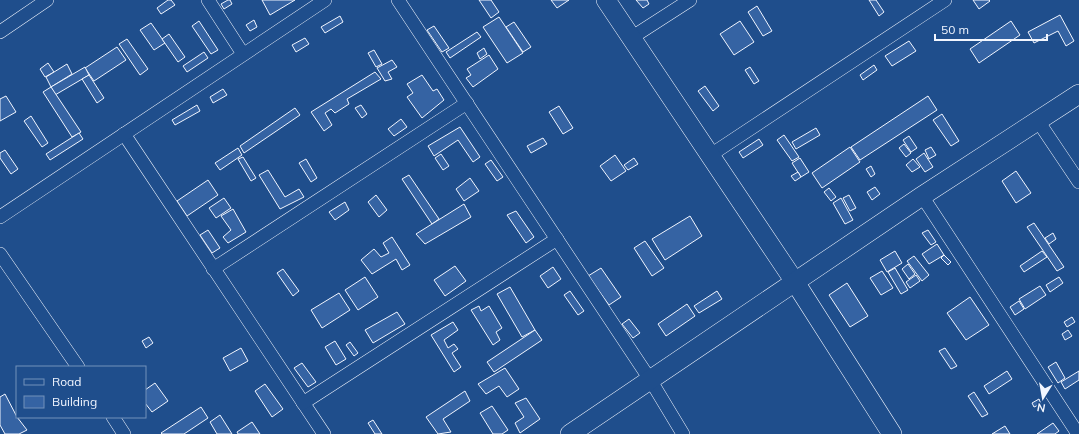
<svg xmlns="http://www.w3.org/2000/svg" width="1079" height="434" font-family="Mulish,sans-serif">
  <rect width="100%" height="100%" fill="#1f4e8c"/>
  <g fill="#3563a3" stroke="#f2f6ff">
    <path d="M168 0H171L175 5 161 14 157 8Z"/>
    <path d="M228 0H230L232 4 224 9 221 4Z"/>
    <path d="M262 0H295L270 15Z"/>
    <path d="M479 0H491L499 12 491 18Z"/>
    <path d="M551 0H569L557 8Z"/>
    <path d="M636 0H647L649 4 643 8Z"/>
    <path d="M869 0H876L884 12 879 16Z"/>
    <path d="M973 0H989L990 1 979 9Z"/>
    <path d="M757 6 772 31 763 36 748 12Z"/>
    <path d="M1060 15 1074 41 1066 46 1058 31 1034 43 1028 32Z"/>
    <path d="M340 16 343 22 325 33 321 27Z"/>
    <path d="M499 17 523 53 507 63 483 27Z"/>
    <path d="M254 20 257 27 250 31 246 25Z"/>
    <path d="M199 21 218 50 211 54 192 26Z"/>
    <path d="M740 21 754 42 734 55 720 34Z"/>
    <path d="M1011 21 1020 35 979 63 970 49Z"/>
    <path d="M514 22 531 47 523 52 506 27Z"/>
    <path d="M151 23 165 43 154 50 140 30Z"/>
    <path d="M434 26 449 48 442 52 427 30Z"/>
    <path d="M477 32 481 37 450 58 446 52Z"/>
    <path d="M169 34 185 57 178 62 162 39Z"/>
    <path d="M305 38 309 44 296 52 292 45Z"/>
    <path d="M127 39 148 69 140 75 119 44Z"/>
    <path d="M909 41 916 51 892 66 885 56Z"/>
    <path d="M117 47 126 60 94 81 85 68Z"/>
    <path d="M484 48 487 54 480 59 477 53Z"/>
    <path d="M374 50 382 64 376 67 368 53Z"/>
    <path d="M204 52 208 58 187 72 183 66Z"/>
    <path d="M489 55 498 69 473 87 466 78 471 75 467 69Z"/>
    <path d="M392 60 397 67 388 72 392 79 385 81 377 68Z"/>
    <path d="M48 63 54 72 45 77 40 69Z"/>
    <path d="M67 64 72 74 51 87 46 77Z"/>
    <path d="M874 65 877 70 863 80 860 75Z"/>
    <path d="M85 67 89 75 55 95 51 87Z"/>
    <path d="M750 67 759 81 754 84 745 70Z"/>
    <path d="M375 72 381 79 347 99 349 104 335 113 331 109 325 113 332 125 324 131 311 112Z"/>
    <path d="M89 75 104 98 97 103 82 79Z"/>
    <path d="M422 75 433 91 437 89 444 100 422 118 407 97 413 93 407 84Z"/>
    <path d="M705 86 719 106 713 111 698 91Z"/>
    <path d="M51 87 81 132 72 137 43 92Z"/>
    <path d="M223 89 227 95 213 103 210 97Z"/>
    <path d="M6 96 16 112 0 121V99Z"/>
    <path d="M928 96 937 110 860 160 851 147Z"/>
    <path d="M197 105 200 111 175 125 172 120Z"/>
    <path d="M361 105 367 114 362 118 355 108Z"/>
    <path d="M559 106 573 128 563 134 549 112Z"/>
    <path d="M295 108 300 115 244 153 240 146Z"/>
    <path d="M942 114 959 141 951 146 933 120Z"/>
    <path d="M31 116 48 143 42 147 24 121Z"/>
    <path d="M401 119 407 127 394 136 388 129Z"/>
    <path d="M460 127 480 157 473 162 458 140 434 156 428 146Z"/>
    <path d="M816 128 820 135 796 149 792 142Z"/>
    <path d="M79 133 83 139 50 160 46 154Z"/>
    <path d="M784 135 799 157 792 161 777 140Z"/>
    <path d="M909 136 917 148 911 152 903 140Z"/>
    <path d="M543 138 547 144 531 153 527 146Z"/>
    <path d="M759 139 763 145 743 158 739 152Z"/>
    <path d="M904 144 911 153 906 157 899 148Z"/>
    <path d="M850 147 860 162 822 188 812 173Z"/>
    <path d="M931 147 936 155 929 159 925 150Z"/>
    <path d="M238 148 242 155 220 170 215 163Z"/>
    <path d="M5 150 18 169 11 174 0 158V153Z"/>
    <path d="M924 153 933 167 925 172 916 159Z"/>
    <path d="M441 154 449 166 443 170 435 158Z"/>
    <path d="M615 155 626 171 611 181 600 166Z"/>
    <path d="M243 157 256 178 251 181 238 159Z"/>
    <path d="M634 158 638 164 628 170 624 165Z"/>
    <path d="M800 158 809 172 801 177 792 163Z"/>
    <path d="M306 159 317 178 311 182 299 163Z"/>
    <path d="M913 159 920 167 912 172 906 165Z"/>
    <path d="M491 160 503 177 497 181 485 164Z"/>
    <path d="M871 166 875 174 871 177 866 169Z"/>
    <path d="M268 170 285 197 299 189 304 197 280 209 259 175Z"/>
    <path d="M1016 171 1031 193 1016 203 1002 181Z"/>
    <path d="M798 172 801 177 795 181 791 176Z"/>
    <path d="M409 175 439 219 432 224 402 179Z"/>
    <path d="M470 178 479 191 464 201 456 189Z"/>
    <path d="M208 180 218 195 187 216 177 201Z"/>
    <path d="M875 187 880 194 872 200 867 192Z"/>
    <path d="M829 188 836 197 831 201 824 192Z"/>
    <path d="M376 195 387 210 379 217 368 202Z"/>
    <path d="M849 195 856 208 850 211 843 198Z"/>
    <path d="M224 198 231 208 216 218 209 208Z"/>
    <path d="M841 198 853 220 845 224 833 203Z"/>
    <path d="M345 202 349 210 335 220 329 212Z"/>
    <path d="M464 204 471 217 425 244 416 234Z"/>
    <path d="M233 209 246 232 228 243 223 237 231 230 221 216Z"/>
    <path d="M516 211 534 237 526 243 507 215Z"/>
    <path d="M690 216 702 236 665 260 652 239Z"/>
    <path d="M1034 223 1064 267 1057 271 1027 227Z"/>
    <path d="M208 230 220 248 212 253 200 235Z"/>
    <path d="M928 230 936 242 931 245 922 233Z"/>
    <path d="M1053 233 1056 239 1049 244 1045 238Z"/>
    <path d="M392 237 410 265 402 270 396 259 372 274 361 260 374 249 381 257 389 253 383 243Z"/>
    <path d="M645 241 664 268 652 276 634 248Z"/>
    <path d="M937 244 944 255 929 264 922 254Z"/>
    <path d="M895 251 902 263 887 272 880 260Z"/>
    <path d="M1042 251 1047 257 1024 272 1020 266Z"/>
    <path d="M944 255 951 262 948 265 941 258Z"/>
    <path d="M914 256 929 275 922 281 907 261Z"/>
    <path d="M908 264 915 274 909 279 902 269Z"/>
    <path d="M455 266 466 281 445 296 434 280Z"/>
    <path d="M553 267 561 279 548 288 540 276Z"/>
    <path d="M601 268 621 297 609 305 588 276Z"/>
    <path d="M895 268 908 290 901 294 888 272Z"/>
    <path d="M283 269 299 291 293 296 277 273Z"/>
    <path d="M882 271 893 288 881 295 870 278Z"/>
    <path d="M916 275 920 281 910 288 906 282Z"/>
    <path d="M365 277 378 297 358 310 345 290Z"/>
    <path d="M1059 277 1063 283 1050 292 1046 285Z"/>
    <path d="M847 283 868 316 850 327 829 295Z"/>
    <path d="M1040 286 1046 295 1025 309 1019 299Z"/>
    <path d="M510 287 535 330 522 337 497 294Z"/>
    <path d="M570 291 584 311 578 315 564 295Z"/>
    <path d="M717 291 722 299 699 313 694 306Z"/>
    <path d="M339 293 350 310 322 328 311 310Z"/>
    <path d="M970 297 989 325 966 340 947 313Z"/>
    <path d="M1019 301 1024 309 1015 315 1010 307Z"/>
    <path d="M687 304 695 316 666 336 658 324Z"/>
    <path d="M479 306 481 311 489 306 502 328 496 332 500 340 493 345 471 310Z"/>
    <path d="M397 312 405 324 373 343 365 330Z"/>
    <path d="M1072 317 1075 322 1067 327 1064 322Z"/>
    <path d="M629 319 640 333 633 338 622 324Z"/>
    <path d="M453 322 458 330 444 340 448 348 454 344 458 349 452 353 461 367 454 372 431 335Z"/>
    <path d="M535 330 542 340 494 372 487 362Z"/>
    <path d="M1068 330 1072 336 1065 340 1062 334Z"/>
    <path d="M149 337 153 343 146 348 142 341Z"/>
    <path d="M335 341 346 359 336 365 325 347Z"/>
    <path d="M350 342 358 353 354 356 346 345Z"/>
    <path d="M241 348 248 361 230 371 223 358Z"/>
    <path d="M945 348 957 366 951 369 939 351Z"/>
    <path d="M1056 362 1065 378 1058 383 1048 367Z"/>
    <path d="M302 363 316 382 308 387 294 368Z"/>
    <path d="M505 368 519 389 507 397 499 386 486 394 478 384Z"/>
    <path d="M1007 371 1012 379 989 394 984 386Z"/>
    <path d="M1079 371V380L1065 389 1061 382Z"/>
    <path d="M155 383 168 401 152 412 145 403V390Z"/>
    <path d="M265 384 283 409 272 417 255 391Z"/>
    <path d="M465 391 470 401 443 419 451 432 438 434 426 417Z"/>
    <path d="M974 392 988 414 982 417 968 396Z"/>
    <path d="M5 394 17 417 27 430 19 434H5L0 425V397Z"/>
    <path d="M526 398 540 419 520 433 515 423 524 417 515 403Z"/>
    <path d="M1039 399 1041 404 1034 407 1032 403Z"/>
    <path d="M492 406 508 430 502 434H493L480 413Z"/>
    <path d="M201 407 208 418 184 434H162L161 433Z"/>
    <path d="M220 415 232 434H217L210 422Z"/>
    <path d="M373 420 382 434H375L368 423Z"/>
    <path d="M252 422 260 434H238L237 432Z"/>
    <path d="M1053 423 1059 431 1055 434H1037Z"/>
    <path d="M1005 426 1010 434H992Z"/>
  </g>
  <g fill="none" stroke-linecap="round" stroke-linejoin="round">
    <g stroke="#f2f6ff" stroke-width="14">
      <g id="street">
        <path d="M208 0 243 54"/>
        <path d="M398 0 651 381 683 434"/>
        <path d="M0 32 47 0"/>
        <path d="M631 38 690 0"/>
        <path d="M1038 121 1079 182"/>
        <path d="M124 134 324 434"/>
        <path d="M709 156 945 0"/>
        <path d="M922 196 1078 434"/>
        <path d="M0 217 325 0"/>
        <path d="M0 254 78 367"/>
        <path d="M213 269 467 103"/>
        <path d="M303 403 557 239"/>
        <path d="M113 417 124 434"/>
      </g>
    </g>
    <g stroke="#f2f6ff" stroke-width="20">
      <g id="secondary">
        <path d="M606 0 795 282 892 434"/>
        <path d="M570 434 922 196 1079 94"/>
      </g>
    </g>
    <use href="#street" stroke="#1f4e8c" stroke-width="13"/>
    <use href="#secondary" stroke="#1f4e8c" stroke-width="19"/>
  </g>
  <rect x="16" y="366" width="130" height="52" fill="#1f4e8c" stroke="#7391ba"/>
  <rect x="24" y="379" width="20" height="6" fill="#1f4e8c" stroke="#7391ba"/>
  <text x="52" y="386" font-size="12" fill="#f2f6ff">Road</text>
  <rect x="24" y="396" width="20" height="12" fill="#3563a3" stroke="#7391ba"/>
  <text x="52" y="406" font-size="12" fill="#f2f6ff">Building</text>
  <g transform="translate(1043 398) rotate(191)" stroke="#1f4e8c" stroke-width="3" paint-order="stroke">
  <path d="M0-3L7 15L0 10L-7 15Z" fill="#f2f6ff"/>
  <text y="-6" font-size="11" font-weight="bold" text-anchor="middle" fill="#f2f6ff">N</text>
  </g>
  <path d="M935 34v6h112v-6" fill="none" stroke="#f2f6ff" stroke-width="2"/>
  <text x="941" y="34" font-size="12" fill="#f2f6ff" stroke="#1f4e8c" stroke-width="3" paint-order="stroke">50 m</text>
</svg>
